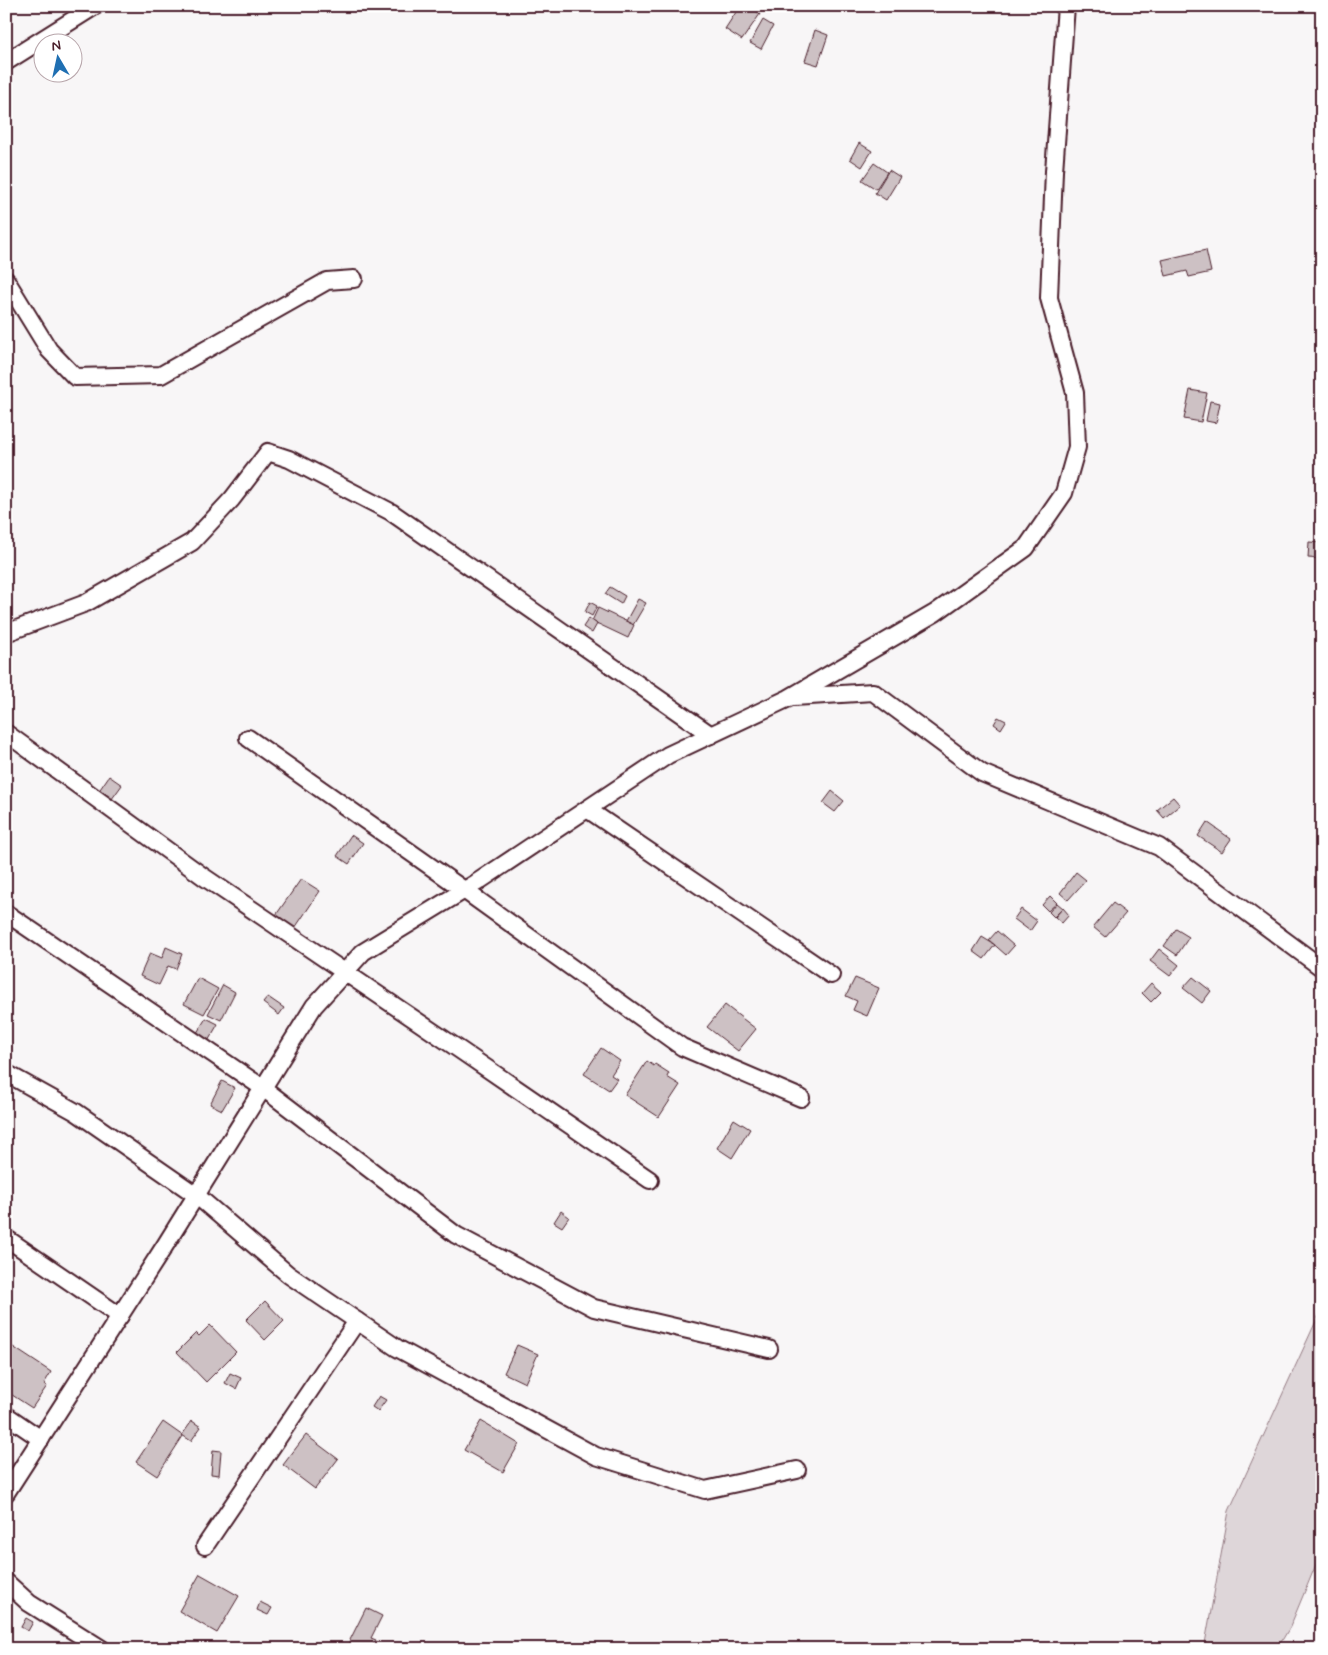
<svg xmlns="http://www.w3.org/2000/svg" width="1328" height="1655" font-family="Mynerve,sans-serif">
  <rect width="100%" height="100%" fill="#f8f6f7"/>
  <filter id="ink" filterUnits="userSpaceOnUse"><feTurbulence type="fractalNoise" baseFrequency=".02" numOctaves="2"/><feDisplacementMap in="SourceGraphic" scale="10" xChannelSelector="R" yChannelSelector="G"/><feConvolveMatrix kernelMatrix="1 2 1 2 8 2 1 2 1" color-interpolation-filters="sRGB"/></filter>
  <g filter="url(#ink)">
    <path fill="#ded6d9" stroke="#947a82" d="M1322 1308V1550L1290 1627 1277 1649H1204L1229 1511Z"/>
    <g fill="#cdc1c4" stroke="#4a1f2b">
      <path d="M740 6H748L760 14 742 40 725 29Z"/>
      <path d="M763 20 773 26 761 49 750 43Z"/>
      <path d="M815 30 828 35 818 65 805 61Z"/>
      <path d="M859 143 872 151 862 167 850 159Z"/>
      <path d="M874 163 887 172 876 189 862 180Z"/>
      <path d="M889 170 900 177 886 200 875 193Z"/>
      <path d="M1206 250 1211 272 1189 277 1187 271 1166 276 1162 260Z"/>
      <path d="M1190 390 1207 393 1201 422 1184 419Z"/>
      <path d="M1210 401 1220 403 1216 423 1206 421Z"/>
      <path d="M1309 542 1322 543V559L1308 558Z"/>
      <path d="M610 587 625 596 621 604 605 594Z"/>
      <path d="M638 599 646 603 633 625 626 621Z"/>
      <path d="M590 602 597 606 592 616 585 612Z"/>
      <path d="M598 608 634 625 628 638 592 621Z"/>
      <path d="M589 618 597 624 592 633 583 627Z"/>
      <path d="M998 717 1006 721 1001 729 994 724Z"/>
      <path d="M109 776 122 785 109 803 96 795Z"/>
      <path d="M832 791 844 801 835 812 823 803Z"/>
      <path d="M1173 797 1180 805 1164 818 1157 810Z"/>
      <path d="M1207 822 1231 839 1222 852 1198 836Z"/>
      <path d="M351 835 363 843 349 864 337 856Z"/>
      <path d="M1076 872 1086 880 1068 900 1060 893Z"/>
      <path d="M301 879 320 891 295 928 276 915Z"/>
      <path d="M1050 896 1057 903 1048 911 1042 905Z"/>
      <path d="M1057 903 1063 908 1054 917 1049 912Z"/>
      <path d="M1113 903 1126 913 1105 937 1093 927Z"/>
      <path d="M1063 908 1069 915 1062 923 1055 917Z"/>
      <path d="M1021 909 1037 921 1030 931 1014 919Z"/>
      <path d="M1176 929 1189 937 1177 955 1164 946Z"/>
      <path d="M997 931 1014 946 1006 955 989 940Z"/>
      <path d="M982 937 995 945 984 959 973 951Z"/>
      <path d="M166 947 182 954 176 969 168 966 159 985 140 976 150 953 162 958Z"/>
      <path d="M1159 949 1179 965 1170 976 1150 961Z"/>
      <path d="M1193 977 1211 991 1202 1003 1183 988Z"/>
      <path d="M198 978 218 989 204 1014 184 1004Z"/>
      <path d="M855 978 879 988 867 1016 853 1010 857 1001 846 996Z"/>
      <path d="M1151 983 1161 992 1151 1002 1142 993Z"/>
      <path d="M223 985 235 992 221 1020 208 1014Z"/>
      <path d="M268 997 284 1008 279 1015 263 1003Z"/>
      <path d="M725 1005 756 1029 738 1051 707 1027Z"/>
      <path d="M206 1018 218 1024 207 1043 195 1036Z"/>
      <path d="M601 1048 620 1061 611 1075 617 1079 609 1090 584 1074Z"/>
      <path d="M647 1061 654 1066 655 1064 669 1073 667 1077 680 1085 659 1117 625 1095Z"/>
      <path d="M222 1081 235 1088 222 1110 210 1104Z"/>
      <path d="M734 1119 750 1129 732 1158 717 1148Z"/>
      <path d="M561 1211 569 1217 562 1227 554 1222Z"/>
      <path d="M265 1301 284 1321 265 1340 246 1320Z"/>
      <path d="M210 1325 236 1352 206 1382 177 1352 196 1333 199 1336Z"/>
      <path d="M7 1343 51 1372 44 1384 47 1386 32 1408 6 1391Z"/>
      <path d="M517 1345 538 1354 525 1383 504 1373Z"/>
      <path d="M230 1373 241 1378 236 1389 225 1383Z"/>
      <path d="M379 1396 386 1400 378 1411 372 1407Z"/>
      <path d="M192 1421 201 1427 191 1441 182 1435Z"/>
      <path d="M481 1421 519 1444 503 1472 464 1450Z"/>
      <path d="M163 1422 183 1436 157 1476 136 1462Z"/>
      <path d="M306 1435 338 1459 315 1489 283 1465Z"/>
      <path d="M213 1450 221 1451 219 1475 211 1474Z"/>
      <path d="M200 1574 239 1596 217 1633 179 1611Z"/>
      <path d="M260 1602 272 1608 268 1615 257 1610Z"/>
      <path d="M366 1608 382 1616 371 1638 376 1640 371 1649H348L346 1648Z"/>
      <path d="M26 1618 33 1622 28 1631 21 1627Z"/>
    </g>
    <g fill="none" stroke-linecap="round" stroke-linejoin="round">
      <g stroke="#4a1f2b" stroke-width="20">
        <g id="minor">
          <path d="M6 62 95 6"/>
          <path d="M6 280 49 350 75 377 161 375 327 281 354 279"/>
          <path d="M6 633 86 603 192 542 232 499 268 452 289 459 391 512 711 735"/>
          <path d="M794 697 873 692 982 773 1159 847 1322 968"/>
          <path d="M6 733 204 877 460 1050 650 1180"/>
          <path d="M248 738 464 890 682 1047 801 1098"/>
          <path d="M587 809 831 975"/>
          <path d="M6 913 263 1088 456 1235 594 1308 769 1349"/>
          <path d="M6 1073 76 1112 196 1195 289 1275 397 1348 596 1456 705 1490 797 1470"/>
          <path d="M6 1238 120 1316"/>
          <path d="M6 1415 41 1439"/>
          <path d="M6 1493 164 1247 314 1006 363 952 476 883 668 755 789 698 935 613 1026 548 1064 493 1077 447 1075 393 1049 298 1054 171 1066 6"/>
          <path d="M205 1546 357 1321"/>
          <path d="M6 1582 29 1603 102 1649"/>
        </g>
      </g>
      <use href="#minor" stroke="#fff" stroke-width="16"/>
    </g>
  </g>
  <rect width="1328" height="1655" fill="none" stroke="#fff" stroke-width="25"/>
  <rect x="12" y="12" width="1303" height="1630" fill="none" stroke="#4a1f2b" stroke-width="2" filter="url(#ink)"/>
  <g transform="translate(58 58) rotate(351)"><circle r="24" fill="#ffffff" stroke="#b7a5aa"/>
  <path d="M0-4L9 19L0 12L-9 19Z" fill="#1f6fb2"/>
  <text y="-8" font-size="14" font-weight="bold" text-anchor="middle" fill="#4a1f2b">N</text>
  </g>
</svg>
